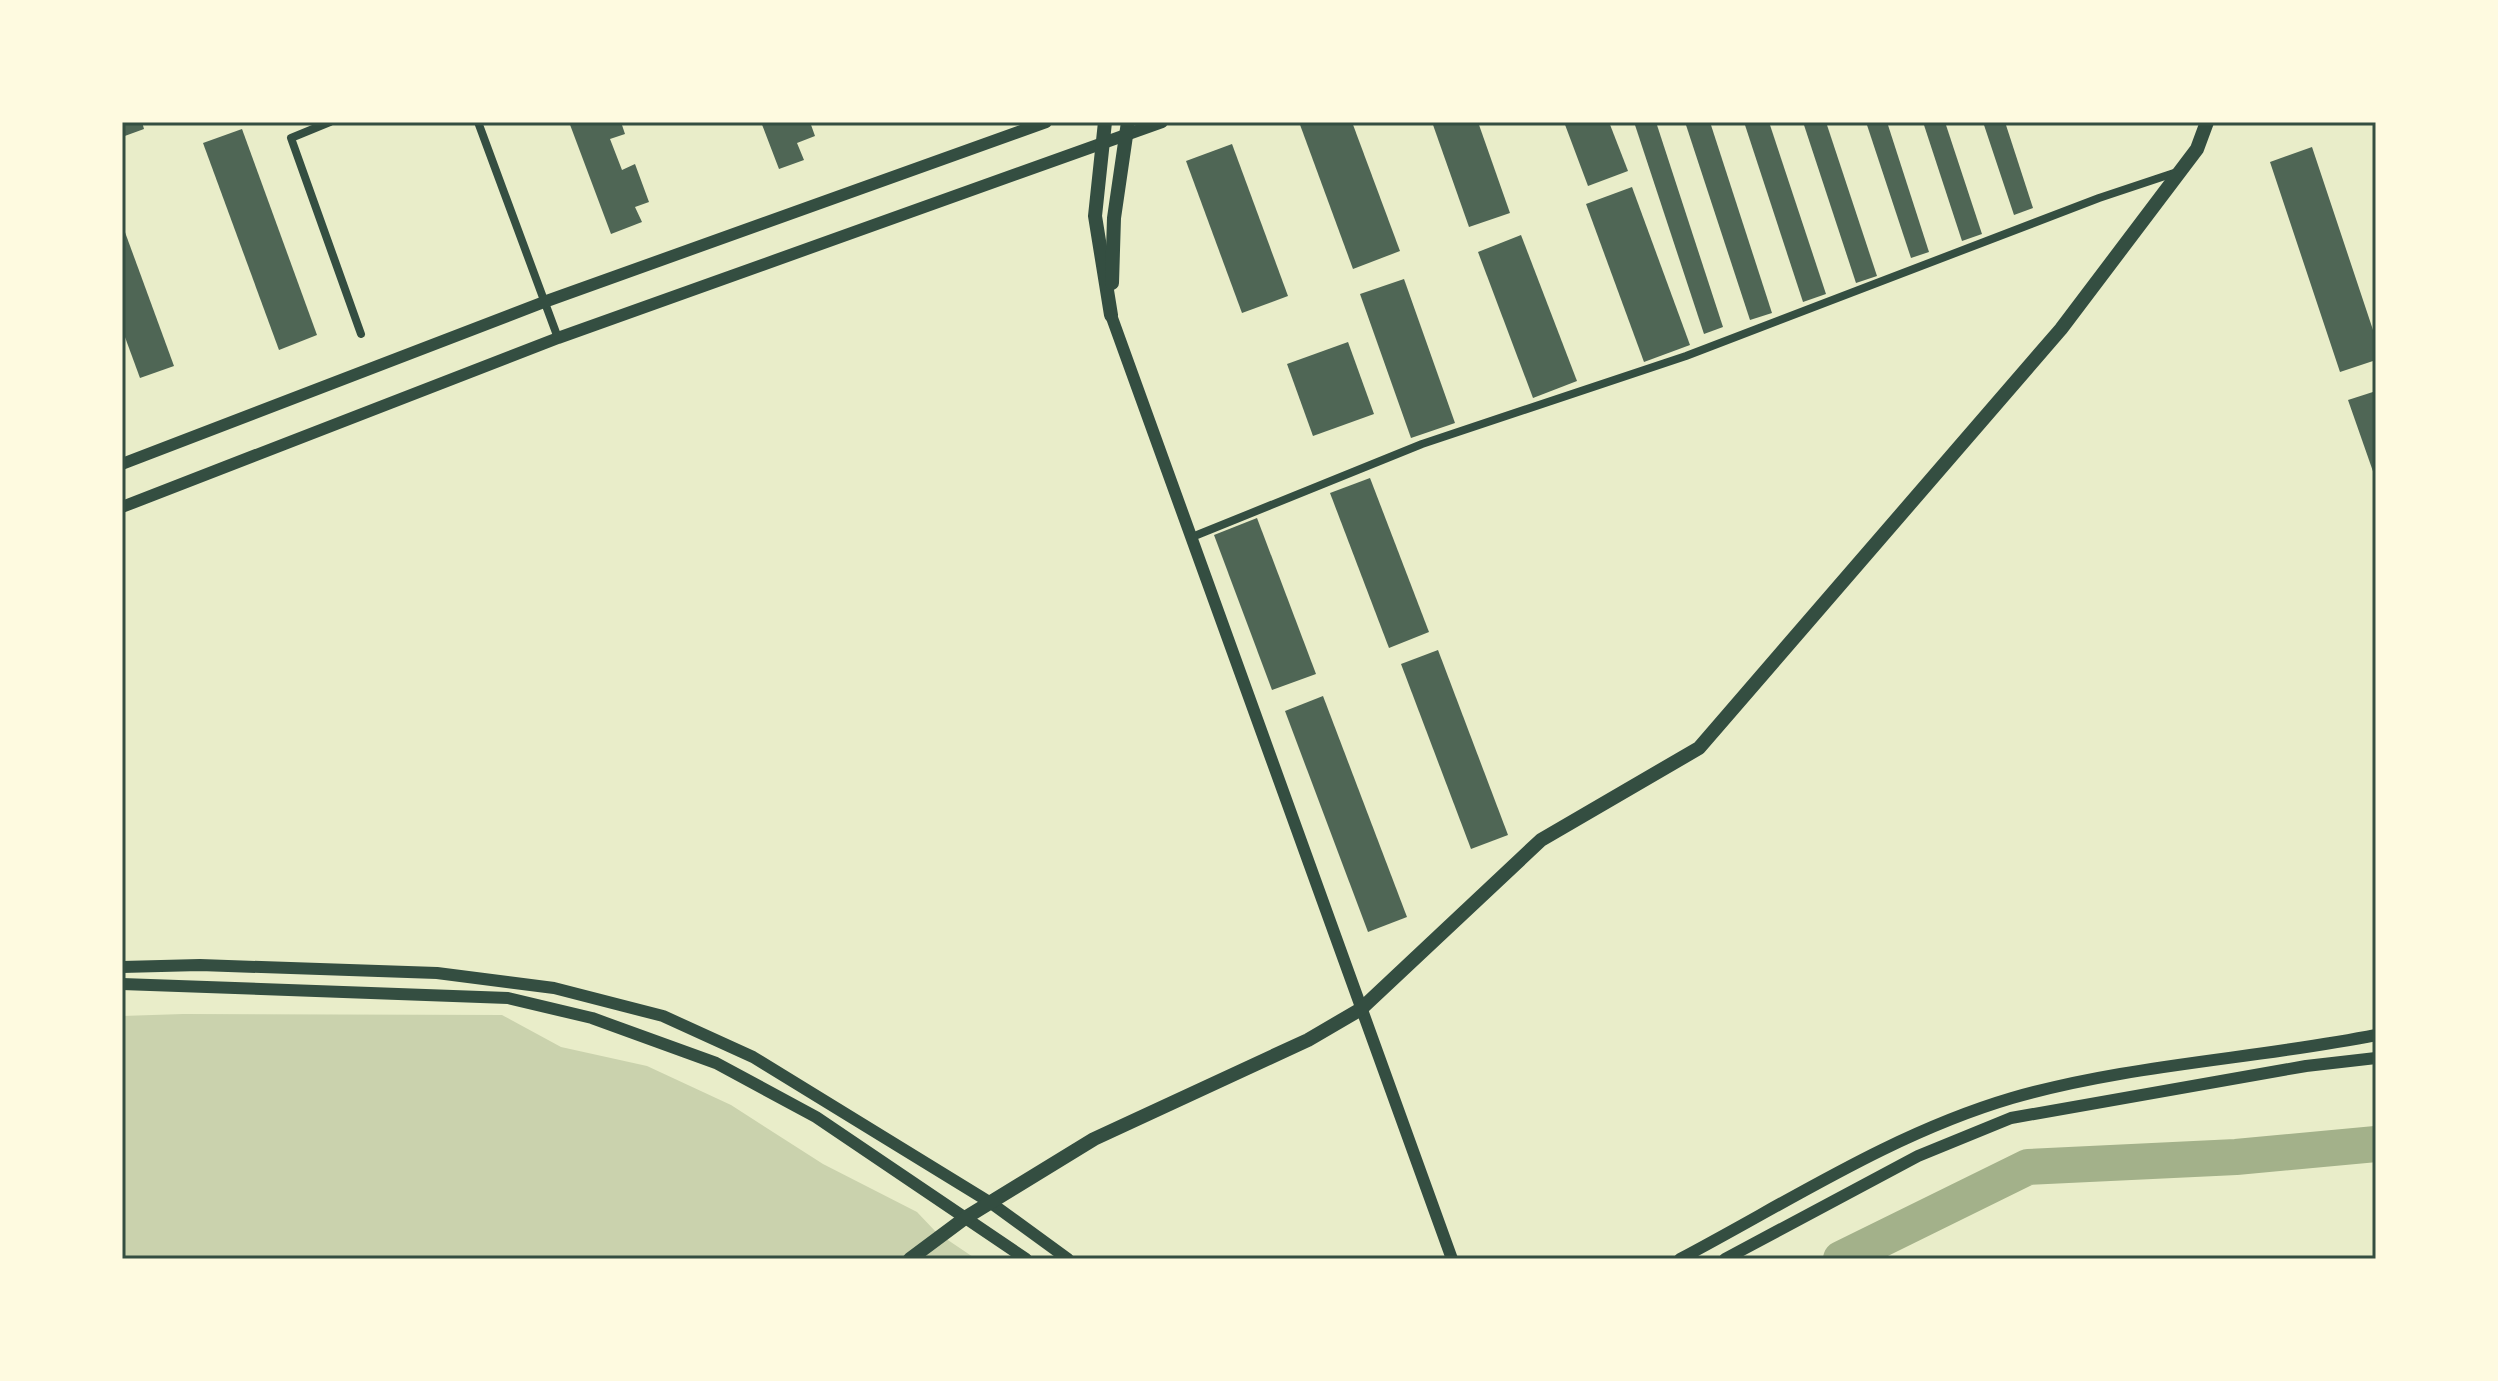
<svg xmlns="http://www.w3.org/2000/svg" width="2498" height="1381" font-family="'PT Sans Narrow',sans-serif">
  <rect width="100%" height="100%" fill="#e9edc9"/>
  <path fill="#cad2ad" d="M183 1014 502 1015 561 1047 647 1066 731 1105 823 1164 917 1212 936 1232 976 1259H122V1016Z"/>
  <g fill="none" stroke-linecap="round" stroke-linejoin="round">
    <path stroke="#a3b18a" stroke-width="36" d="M1841 1259 2028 1167 2236 1157 2376 1144"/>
  </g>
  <g fill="#4f6655">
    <path d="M122 122H142L144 129 122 137Z"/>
    <path d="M569 122H621L625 134 610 139 622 170 635 164 649 202 635 207 642 222 611 234Z"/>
    <path d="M761 122H810L815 136 797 143 804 160 779 169Z"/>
    <path d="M1299 122H1352L1400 251 1353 269Z"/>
    <path d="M1432 122H1478L1510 213 1469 227Z"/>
    <path d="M1564 122H1609L1628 171 1588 186Z"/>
    <path d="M1634 122H1656L1723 327 1704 334Z"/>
    <path d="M1685 122H1710L1772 313 1750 320Z"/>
    <path d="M1744 122H1769L1826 294 1803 302Z"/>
    <path d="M1803 122H1826L1877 276 1856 283Z"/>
    <path d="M1866 122H1887L1929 252 1911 258Z"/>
    <path d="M1923 122H1945L1982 234 1962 241Z"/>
    <path d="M1983 122H2005L2033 208 2014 215Z"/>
    <path d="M242 129 317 335 279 350 203 143Z"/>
    <path d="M1232 144 1288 296 1242 313 1186 161Z"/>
    <path d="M2312 147 2376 339V360L2340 372 2270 162Z"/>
    <path d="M1632 187 1690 345 1644 362 1586 204Z"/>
    <path d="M122 224 174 366 140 378 122 329Z"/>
    <path d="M1521 235 1577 381 1533 398 1478 252Z"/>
    <path d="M1404 279 1455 423 1411 438 1360 294Z"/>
    <path d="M1348 342 1374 414 1313 436 1287 364Z"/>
    <path d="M2376 391V480L2348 400Z"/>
    <path d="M1370 478 1429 632 1389 648 1330 493Z"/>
    <path d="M1257 518 1316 674 1272 690 1214 535Z"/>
    <path d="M1438 650 1508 835 1471 849 1401 664Z"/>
    <path d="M1323 696 1407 917 1368 932 1285 711Z"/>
  </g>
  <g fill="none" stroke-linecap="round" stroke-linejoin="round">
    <g stroke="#344e41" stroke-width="8">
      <path d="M330 122 291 138 361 334"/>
      <path d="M478 122 558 338"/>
      <path d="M1192 537 1422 444 1686 356 2099 198 2177 172"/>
    </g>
    <g stroke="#344e41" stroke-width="12">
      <path d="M1111 315 1452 1259"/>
      <path d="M122 464 544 302 1046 122"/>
      <path d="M122 507 558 338 1162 122"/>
      <path d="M122 967 200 965 437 973 554 988 663 1016 753 1057 991 1203 1068 1259"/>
      <path d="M122 984 508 998 592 1018 716 1063 816 1117 1026 1259"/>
      <path d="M1680 1259C1788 1202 1893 1133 2012 1098 2130 1064 2256 1059 2376 1035"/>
      <path d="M1725 1259 1918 1156 2011 1118 2306 1066 2376 1058"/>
    </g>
    <g stroke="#344e41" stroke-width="14">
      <path d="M1105 122 1095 216 1111 315"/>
      <path d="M1112 283 1114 218 1128 122"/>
      <path d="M910 1259 965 1218 1094 1139 1308 1040 1361 1009 1541 840 1699 748 2061 329 2197 149 2207 122"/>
    </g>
  </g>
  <rect width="2498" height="1381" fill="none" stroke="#fefae0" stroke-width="248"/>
  <rect x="124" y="124" width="2250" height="1133" fill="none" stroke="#344e41" stroke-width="3"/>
</svg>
